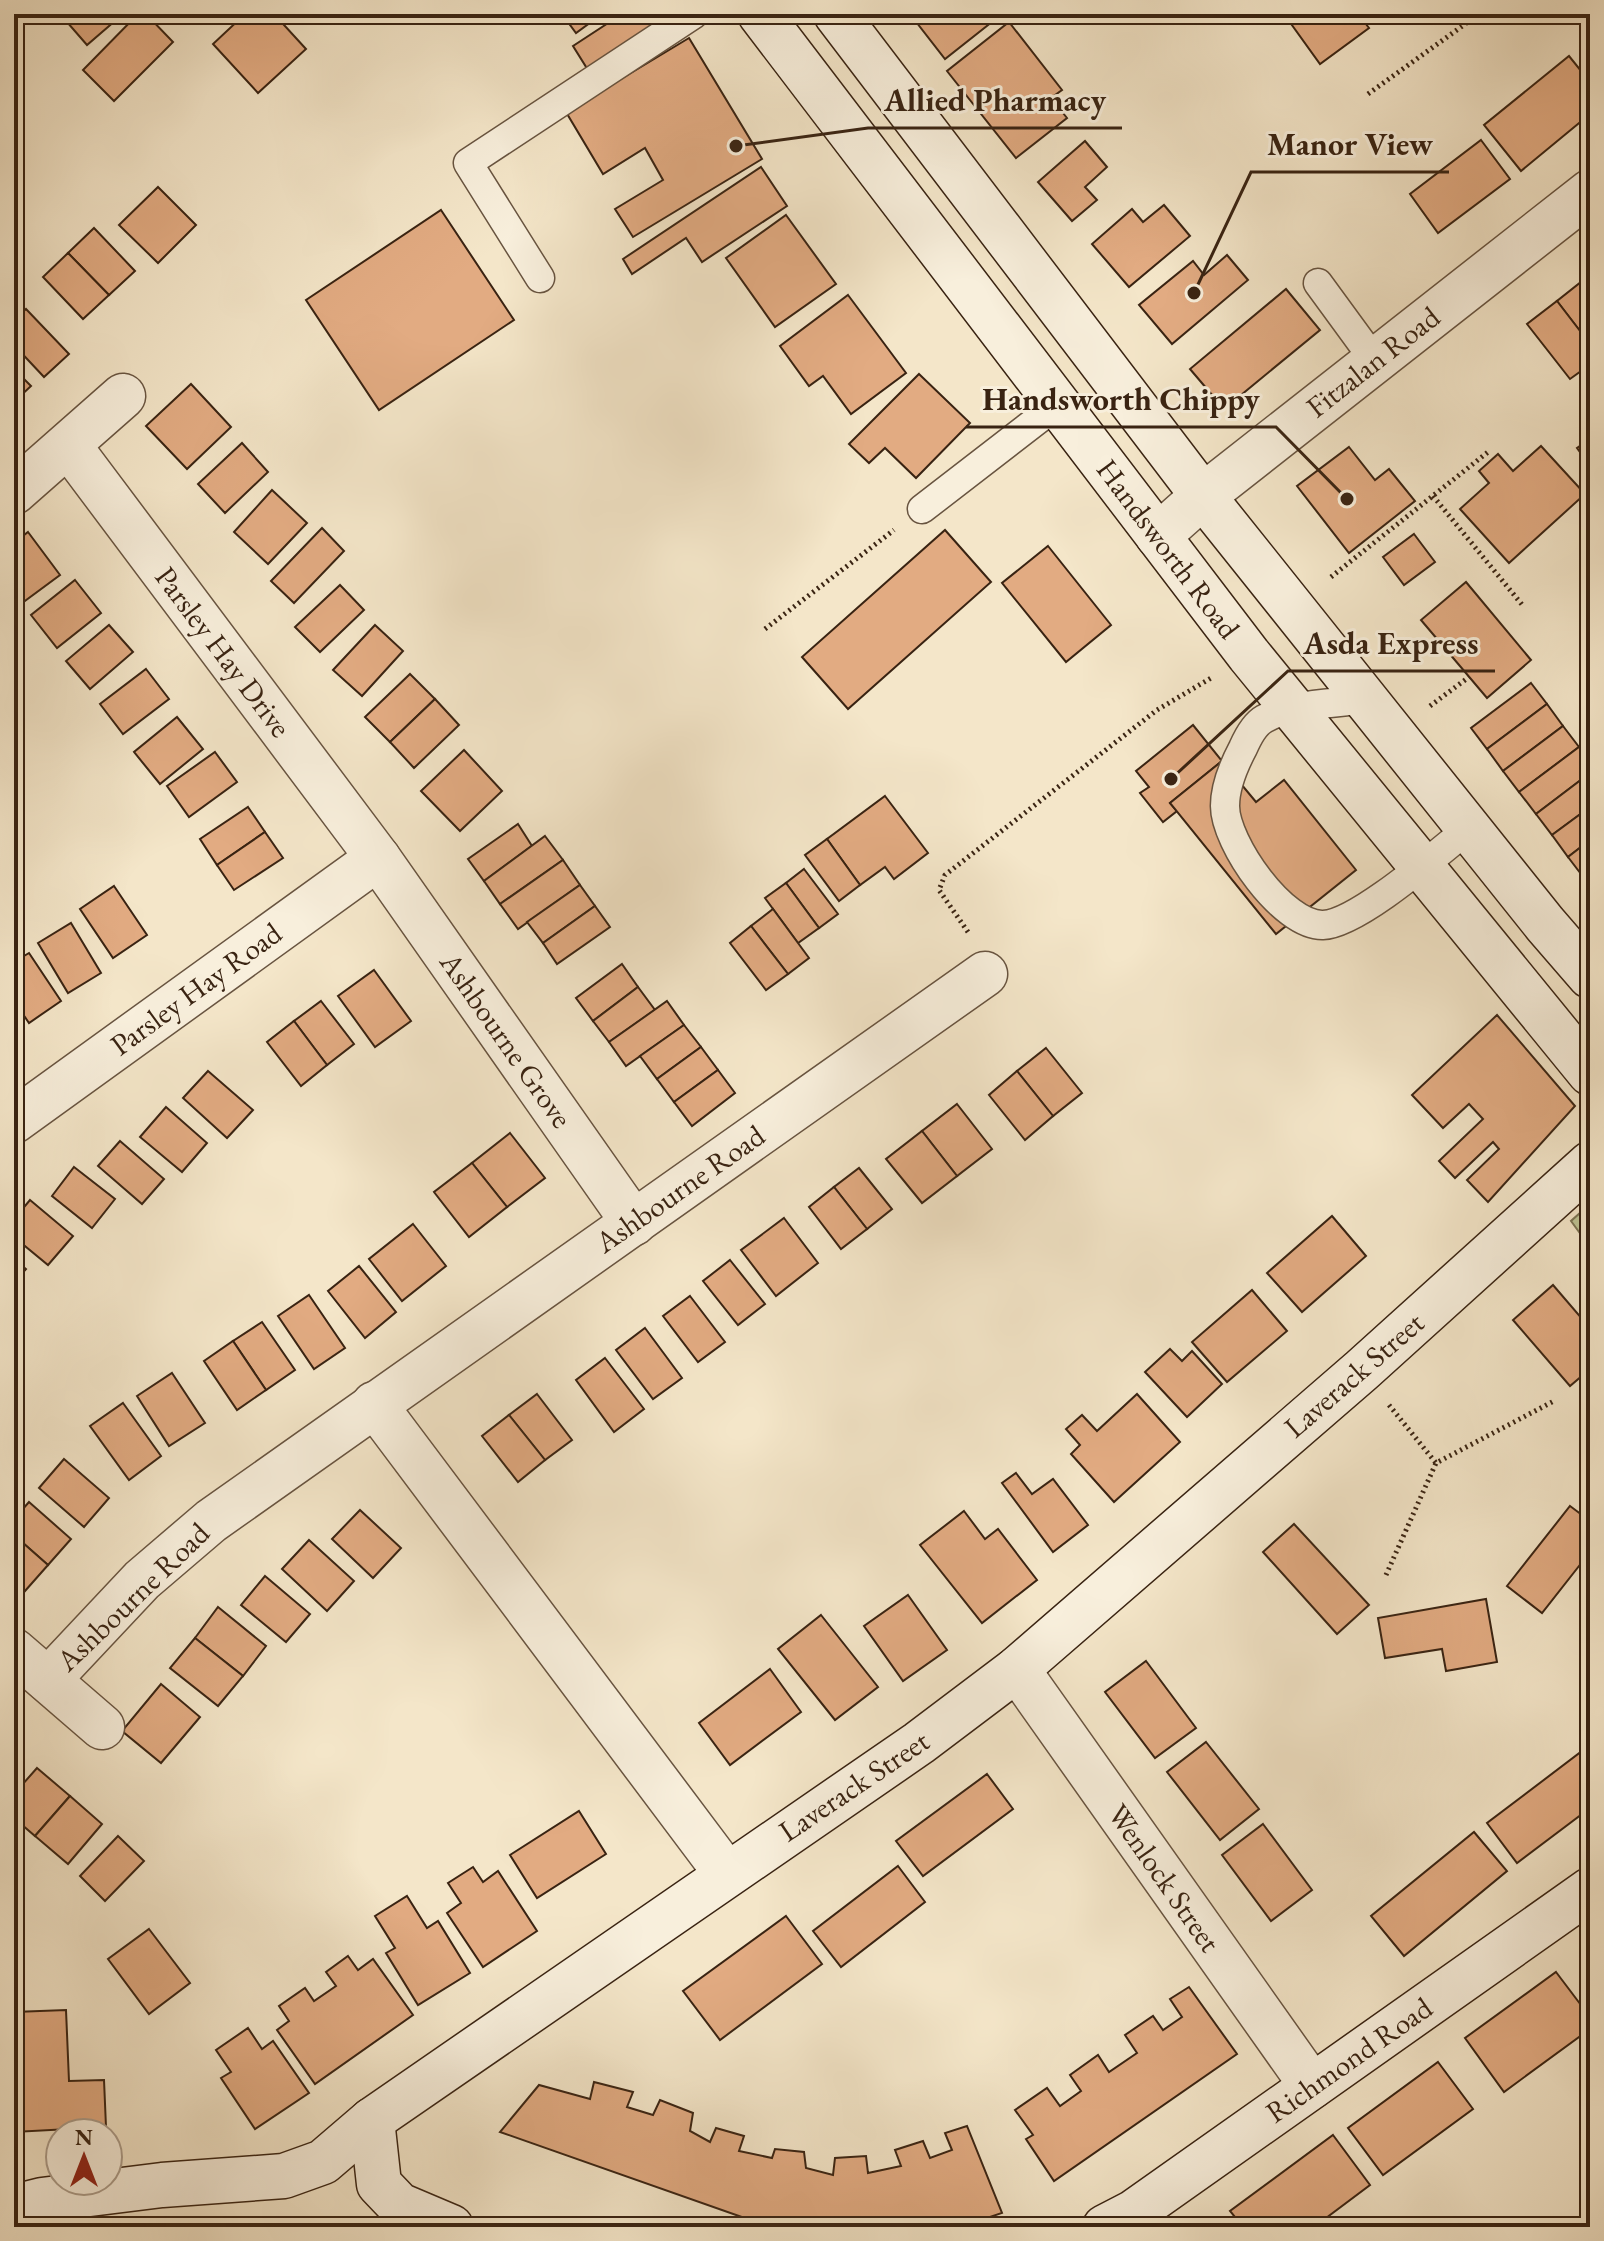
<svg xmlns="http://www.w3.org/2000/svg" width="1604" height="2241" font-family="'EB Garamond',serif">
  <rect width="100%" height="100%" fill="#f4e6c9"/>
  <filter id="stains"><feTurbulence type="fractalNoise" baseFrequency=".0025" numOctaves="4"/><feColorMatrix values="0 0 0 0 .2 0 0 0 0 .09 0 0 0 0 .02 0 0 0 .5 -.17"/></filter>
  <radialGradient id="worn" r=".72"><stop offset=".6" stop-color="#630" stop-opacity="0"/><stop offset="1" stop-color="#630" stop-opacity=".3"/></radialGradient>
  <path fill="#bec494" stroke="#7c7453" stroke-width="2" d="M1590 1204V1247L1571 1221Z"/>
  <g fill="#e2ab82" stroke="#392312" stroke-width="2">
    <path d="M60 14H123L87 45Z"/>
    <path d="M138 14H146L173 42 114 101 83 70Z"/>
    <path d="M245 14H274L306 49 258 93 213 44Z"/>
    <path d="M562 14H602L576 33Z"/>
    <path d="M622 14H651L658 25 588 70 573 46Z"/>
    <path d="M910 14H1002L945 59Z"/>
    <path d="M1284 14H1358L1369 28 1320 64Z"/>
    <path d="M1009 22 1062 90 1051 98 1067 118 1016 158 947 71Z"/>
    <path d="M689 38 762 159 633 237 615 209 663 180 645 148 603 174 566 112Z"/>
    <path d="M1569 56 1590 82V114L1521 171 1484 125Z"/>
    <path d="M1481 140 1510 179 1438 233 1410 194Z"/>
    <path d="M1085 141 1107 167 1085 187 1097 200 1072 221 1038 182Z"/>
    <path d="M761 167 787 206 702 262 686 238 632 274 623 259Z"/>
    <path d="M14 176 23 187 14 195Z"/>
    <path d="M158 187 196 225 158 263 119 225Z"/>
    <path d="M1164 205 1190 236 1129 287 1092 244 1132 209 1143 222Z"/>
    <path d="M441 210 514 320 379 410 306 300Z"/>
    <path d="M786 215 836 284 775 327 726 258Z"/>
    <path d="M94 228 135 271 109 295 68 253Z"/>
    <path d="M68 253 109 295 83 319 43 277Z"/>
    <path d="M1227 255 1248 280 1172 344 1139 305 1193 261 1204 275Z"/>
    <path d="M1586 278 1590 283V344L1557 301Z"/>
    <path d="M1286 289 1320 330 1224 409 1190 369Z"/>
    <path d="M848 295 906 373 851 414 823 376 809 386 780 346Z"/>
    <path d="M1557 301 1590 344V377L1584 369 1570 379 1527 324Z"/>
    <path d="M26 309 69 354 44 377 14 345V320Z"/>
    <path d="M14 369 31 386 14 402Z"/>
    <path d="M919 374 970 423 916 478 885 448 869 463 849 444Z"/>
    <path d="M191 384 231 427 187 469 146 426Z"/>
    <path d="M1590 439V466L1577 448Z"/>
    <path d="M242 443 268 472 225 513 198 484Z"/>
    <path d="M1541 446 1585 494 1509 563 1460 509 1489 483 1479 471 1498 454 1513 471Z"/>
    <path d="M1349 447 1375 480 1389 469 1415 501 1349 553 1297 486Z"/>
    <path d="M272 490 307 523 268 564 234 532Z"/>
    <path d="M322 528 344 551 294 603 271 581Z"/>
    <path d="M945 530 991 582 848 709 802 657Z"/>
    <path d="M28 532 60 575 14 609V543Z"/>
    <path d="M1414 534 1435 562 1404 585 1383 557Z"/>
    <path d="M1048 546 1111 625 1066 662 1002 583Z"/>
    <path d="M75 580 101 613 57 648 31 615Z"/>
    <path d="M1466 582 1531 660 1487 698 1421 620Z"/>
    <path d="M340 585 364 610 320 652 295 627Z"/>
    <path d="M109 625 133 652 90 689 66 661Z"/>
    <path d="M375 625 403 651 362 696 333 670Z"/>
    <path d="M146 669 169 699 123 734 100 704Z"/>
    <path d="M410 674 435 699 390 742 365 717Z"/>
    <path d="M1531 683 1547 704 1487 749 1471 728Z"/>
    <path d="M435 699 459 725 414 768 390 742Z"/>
    <path d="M1547 704 1563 726 1503 771 1487 749Z"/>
    <path d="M177 717 203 749 160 784 134 752Z"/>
    <path d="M1193 725 1222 761 1170 803 1177 811 1163 822 1140 793 1149 787 1136 771Z"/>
    <path d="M1563 726 1579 747 1519 792 1503 771Z"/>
    <path d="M1579 747 1590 761V773L1536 814 1519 792Z"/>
    <path d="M464 750 502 791 460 831 421 791Z"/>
    <path d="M215 752 237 782 189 817 167 786Z"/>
    <path d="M1222 761 1256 802 1284 780 1356 870 1276 934 1170 803Z"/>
    <path d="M1590 773V807L1552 835 1536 814Z"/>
    <path d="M885 796 928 853 894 879 885 867 860 885 827 839Z"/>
    <path d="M248 807 265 832 217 865 200 839Z"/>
    <path d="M1590 807V840L1568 857 1552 835Z"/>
    <path d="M518 824 532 846 484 881 468 859Z"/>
    <path d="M265 832 283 858 234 890 217 865Z"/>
    <path d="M545 836 563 860 500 904 484 881Z"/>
    <path d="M827 839 860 885 839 901 805 855Z"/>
    <path d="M1590 840V874L1584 878 1568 857Z"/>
    <path d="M563 860 580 885 518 929 500 904Z"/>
    <path d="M804 869 838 914 819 928 786 883Z"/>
    <path d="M786 883 819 928 798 943 765 898Z"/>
    <path d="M580 885 595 906 543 943 527 922Z"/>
    <path d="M114 886 147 935 113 958 80 909Z"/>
    <path d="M595 906 610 927 557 964 543 943Z"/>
    <path d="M773 909 809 958 788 974 751 926Z"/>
    <path d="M71 923 101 973 68 993 38 943Z"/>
    <path d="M751 926 788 974 766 990 730 943Z"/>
    <path d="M29 953 61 1001 29 1023 14 1001V962Z"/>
    <path d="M622 964 638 987 593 1021 576 998Z"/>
    <path d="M374 970 411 1021 375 1047 338 996Z"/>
    <path d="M638 987 655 1010 609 1042 593 1021Z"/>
    <path d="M321 1001 354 1044 327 1065 294 1021Z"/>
    <path d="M667 1001 684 1025 626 1066 609 1042Z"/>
    <path d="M1497 1015 1575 1106 1488 1202 1467 1180 1499 1149 1493 1142 1455 1178 1439 1161 1483 1119 1469 1104 1443 1128 1412 1095Z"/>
    <path d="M294 1021 327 1065 301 1086 267 1042Z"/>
    <path d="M684 1025 701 1047 657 1079 640 1056Z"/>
    <path d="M701 1047 718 1070 674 1102 657 1079Z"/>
    <path d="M1046 1048 1082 1093 1053 1116 1017 1071Z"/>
    <path d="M718 1070 735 1093 692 1126 674 1102Z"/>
    <path d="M208 1071 253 1110 227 1138 183 1098Z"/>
    <path d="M1017 1071 1053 1116 1025 1140 989 1095Z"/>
    <path d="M957 1104 992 1149 957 1176 922 1131Z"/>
    <path d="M166 1107 207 1143 182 1172 140 1137Z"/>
    <path d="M922 1131 957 1176 922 1203 886 1159Z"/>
    <path d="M510 1133 545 1178 507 1207 472 1163Z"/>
    <path d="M120 1141 164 1179 142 1204 98 1166Z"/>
    <path d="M472 1163 507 1207 469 1237 434 1192Z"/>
    <path d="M74 1167 115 1199 92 1228 52 1196Z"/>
    <path d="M859 1168 892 1209 867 1229 834 1187Z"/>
    <path d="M834 1187 867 1229 841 1249 809 1207Z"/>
    <path d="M30 1200 73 1236 48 1265 14 1237V1219Z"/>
    <path d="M1332 1216 1366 1256 1302 1312 1267 1273Z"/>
    <path d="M784 1218 818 1263 776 1296 741 1250Z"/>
    <path d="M413 1224 446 1266 402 1301 369 1259Z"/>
    <path d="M14 1259 26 1269 14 1283Z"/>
    <path d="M730 1260 765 1304 738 1325 703 1281Z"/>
    <path d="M359 1266 396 1312 365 1338 328 1291Z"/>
    <path d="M1553 1285 1590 1328V1369L1570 1386 1513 1320Z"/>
    <path d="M1252 1290 1287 1331 1227 1382 1192 1342Z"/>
    <path d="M309 1295 345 1348 314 1369 278 1316Z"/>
    <path d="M690 1296 725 1342 698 1362 663 1316Z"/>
    <path d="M262 1322 295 1370 266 1390 233 1341Z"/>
    <path d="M645 1328 682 1378 653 1399 616 1350Z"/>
    <path d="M233 1341 266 1390 237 1410 204 1361Z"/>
    <path d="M1170 1349 1182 1361 1192 1351 1222 1384 1187 1417 1145 1372Z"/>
    <path d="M605 1358 644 1409 614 1432 576 1380Z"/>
    <path d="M172 1373 205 1423 169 1446 137 1396Z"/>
    <path d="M537 1394 572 1440 545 1460 509 1415Z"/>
    <path d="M1137 1394 1180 1442 1114 1502 1071 1454 1080 1445 1066 1429 1082 1415 1097 1431Z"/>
    <path d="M123 1403 161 1456 129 1480 90 1426Z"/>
    <path d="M509 1415 545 1460 518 1482 482 1436Z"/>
    <path d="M1590 1417V1489L1582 1488Z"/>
    <path d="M64 1459 109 1498 84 1527 39 1488Z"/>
    <path d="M1016 1473 1032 1494 1053 1479 1088 1525 1053 1552 1002 1483Z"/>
    <path d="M29 1502 71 1539 48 1565 14 1535V1519Z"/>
    <path d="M1570 1506 1590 1521V1552L1542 1613 1507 1586Z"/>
    <path d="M360 1510 401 1548 373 1578 332 1539Z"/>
    <path d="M964 1511 985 1539 998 1529 1037 1580 982 1623 920 1545Z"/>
    <path d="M1294 1524 1369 1605 1337 1634 1263 1552Z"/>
    <path d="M14 1535 48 1565 25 1591 14 1582Z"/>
    <path d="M309 1540 354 1581 327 1611 282 1569Z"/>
    <path d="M265 1576 310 1614 286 1642 241 1605Z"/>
    <path d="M908 1595 947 1650 903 1681 864 1626Z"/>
    <path d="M1486 1599 1497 1662 1446 1671 1442 1649 1385 1658 1378 1618Z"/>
    <path d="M218 1607 266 1646 243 1676 195 1638Z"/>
    <path d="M821 1615 878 1687 835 1720 778 1649Z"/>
    <path d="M195 1638 243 1676 218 1706 170 1668Z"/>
    <path d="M1146 1661 1196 1728 1155 1758 1105 1692Z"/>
    <path d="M770 1669 801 1712 730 1765 699 1723Z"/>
    <path d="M161 1684 200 1717 161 1763 122 1731Z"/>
    <path d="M1206 1742 1259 1809 1220 1840 1167 1772Z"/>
    <path d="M1586 1748 1590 1753V1808L1517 1863 1487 1823Z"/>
    <path d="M37 1768 70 1796 35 1836 14 1818V1794Z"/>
    <path d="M987 1774 1013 1809 923 1876 896 1841Z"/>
    <path d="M70 1796 102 1824 68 1864 35 1836Z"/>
    <path d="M579 1811 606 1854 537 1898 510 1855Z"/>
    <path d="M1263 1824 1312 1890 1271 1921 1222 1855Z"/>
    <path d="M1474 1832 1507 1871 1404 1956 1371 1916Z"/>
    <path d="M118 1836 144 1861 105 1901 80 1876Z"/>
    <path d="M898 1866 925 1902 841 1967 813 1931Z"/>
    <path d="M473 1867 483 1882 498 1871 537 1931 483 1967 447 1913 461 1903 448 1883Z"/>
    <path d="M407 1896 427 1928 438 1921 470 1973 418 2005 386 1953 395 1948 375 1916Z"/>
    <path d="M786 1916 822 1964 720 2040 683 1991Z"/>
    <path d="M149 1929 190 1983 149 2014 108 1959Z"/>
    <path d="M1590 1950V1966L1582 1956Z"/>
    <path d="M348 1956 358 1970 373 1959 413 2015 315 2084 277 2030 289 2021 279 2006 305 1988 314 2001 336 1986 326 1972Z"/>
    <path d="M1556 1972 1590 2017V2029L1504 2092 1465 2038Z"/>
    <path d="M1189 1987 1237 2054 1054 2181 1026 2139 1033 2135 1015 2110 1047 2088 1060 2106 1081 2091 1070 2075 1098 2055 1109 2072 1137 2053 1125 2035 1153 2016 1163 2030 1182 2017 1170 1999Z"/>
    <path d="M66 2010 69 2081 104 2080 106 2127 14 2132V2012Z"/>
    <path d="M248 2028 262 2049 273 2041 309 2093 255 2129 221 2078 231 2072 216 2050Z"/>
    <path d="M1438 2062 1473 2109 1383 2175 1348 2128Z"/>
    <path d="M594 2082 633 2092 627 2107 653 2115 660 2100 693 2113 690 2131 710 2142 716 2128 744 2136 739 2151 772 2158 775 2149 804 2152 806 2168 833 2175 835 2158 866 2156 868 2173 901 2166 895 2150 923 2141 930 2158 952 2150 945 2133 967 2126 1002 2213 960 2227H783L756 2222 500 2132 539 2085 590 2099Z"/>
    <path d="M1333 2135 1370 2185 1314 2227H1243L1230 2211Z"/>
  </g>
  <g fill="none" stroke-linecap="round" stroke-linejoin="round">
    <g stroke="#685440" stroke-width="31">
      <g id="service">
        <path d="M540 278 468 163 694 14"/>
        <path d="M1318 283 1375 361"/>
        <path d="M922 509 1058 404"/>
        <path d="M1365 699C1335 704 1291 703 1264 719 1255 724 1247 739 1243 748 1234 765 1225 786 1225 806 1225 843 1283 926 1323 925 1358 924 1440 851 1469 828"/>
      </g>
    </g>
    <g stroke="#685440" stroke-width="47">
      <g id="minor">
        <path d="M69 446 378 858 634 1223"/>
        <path d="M14 492 123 396"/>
        <path d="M1158 536 1203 496 1590 192"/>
        <path d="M14 1121 378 858"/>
        <path d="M374 1404 726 1873"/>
        <path d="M14 1651 102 1727"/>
        <path d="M1017 1669 1312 2086"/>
        <path d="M48 1680 142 1580 211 1521 985 974"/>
      </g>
    </g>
    <g stroke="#392312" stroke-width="47">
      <g id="secondary">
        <path d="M760 14 1249 655 1590 1073"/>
        <path d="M836 14 1203 496 1545 924 1590 976"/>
        <path d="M372 2120 379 2184 399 2205 451 2227"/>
        <path d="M14 2207 42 2200 162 2185 284 2176 323 2162 372 2120 919 1743 1017 1669 1362 1370 1590 1164"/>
        <path d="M1105 2227 1134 2212 1590 1890"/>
      </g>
    </g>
    <g stroke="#392312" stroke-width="5" stroke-dasharray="2 4" stroke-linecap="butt">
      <path d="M1368 94 1479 14"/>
      <path d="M1433 496 1524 607"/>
      <path d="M1331 577 1488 452"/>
      <path d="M765 629 894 530"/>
      <path d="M1430 706 1469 677"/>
      <path d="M968 932 939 890 945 875 1157 710 1211 678"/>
      <path d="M1389 1405 1436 1463"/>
      <path d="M1386 1575 1436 1463 1554 1401"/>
    </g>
    <use href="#service" stroke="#f8efdc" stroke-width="28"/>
    <use href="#minor" stroke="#f8efdc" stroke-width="44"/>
    <use href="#secondary" stroke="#f8efdc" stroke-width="44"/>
  </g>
  <g text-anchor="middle" stroke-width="6" stroke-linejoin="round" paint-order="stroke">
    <g font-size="30" fill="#392312" stroke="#f8efdc">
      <text transform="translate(1373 362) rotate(-38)" y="10">Fitzalan Road</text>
      <text transform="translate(1168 549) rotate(53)" y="10">Handsworth Road</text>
      <text transform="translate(223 652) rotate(53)" y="10">Parsley Hay Drive</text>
      <text transform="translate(196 989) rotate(-36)" y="10">Parsley Hay Road</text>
      <text transform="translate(506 1040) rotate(55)" y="10">Ashbourne Grove</text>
      <text transform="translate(680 1189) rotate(-35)" y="10">Ashbourne Road</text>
      <text transform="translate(1354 1375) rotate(-41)" y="10">Laverack Street</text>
      <text transform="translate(133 1597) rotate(-44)" y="10">Ashbourne Road</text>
      <text transform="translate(854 1786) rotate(-34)" y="10">Laverack Street</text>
      <text transform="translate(1164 1878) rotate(55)" y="10">Wenlock Street</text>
      <text transform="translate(1349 2060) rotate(-35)" y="10">Richmond Road</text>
    </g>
  </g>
  <path fill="none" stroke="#392312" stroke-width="3" d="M736 146L868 128H1122M1194 293L1251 172H1449M1347 499L1276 427H966M1171 779L1288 671H1495"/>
  <g fill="#392312" stroke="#f8efdc" stroke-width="3">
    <circle cx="736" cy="146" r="8"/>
    <circle cx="1194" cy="293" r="8"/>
    <circle cx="1347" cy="499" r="8"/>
    <circle cx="1171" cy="779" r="8"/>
  </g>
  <g font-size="32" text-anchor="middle" font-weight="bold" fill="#392312" stroke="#f8efdc" stroke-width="6" stroke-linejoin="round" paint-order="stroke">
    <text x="995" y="111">Allied Pharmacy</text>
    <text x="1350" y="155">Manor View</text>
    <text x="1121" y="410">Handsworth Chippy</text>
    <text x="1391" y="654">Asda Express</text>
  </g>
  <rect width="1604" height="2241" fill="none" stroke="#f4e6c9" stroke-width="48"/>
  <rect x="16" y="16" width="1572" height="2209" fill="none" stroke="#392312" stroke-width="4"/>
  <rect x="24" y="24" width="1556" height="2193" fill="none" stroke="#392312" stroke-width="2"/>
  <g transform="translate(84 2157)"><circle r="38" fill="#f8efdc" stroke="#ac9d8b" stroke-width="2"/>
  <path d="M0-6L14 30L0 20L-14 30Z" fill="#8f2418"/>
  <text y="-12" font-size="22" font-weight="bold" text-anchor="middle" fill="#392312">N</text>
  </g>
  <rect width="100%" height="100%" filter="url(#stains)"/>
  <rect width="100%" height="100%" fill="url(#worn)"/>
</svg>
